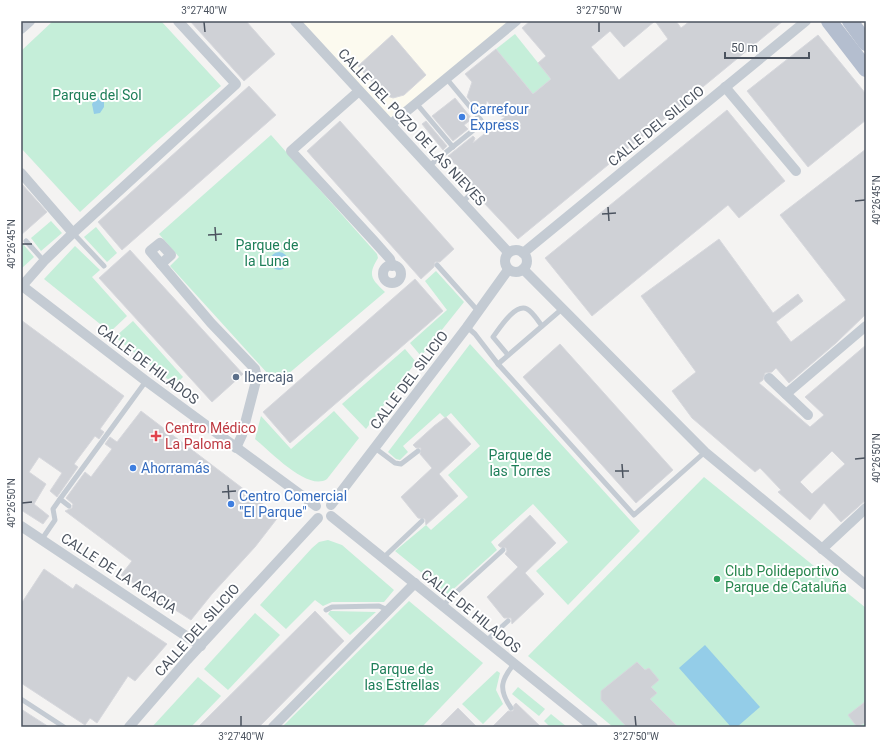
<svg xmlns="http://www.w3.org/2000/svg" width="887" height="748" font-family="Roboto,sans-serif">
  <rect width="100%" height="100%" fill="#f4f3f2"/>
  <path fill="#fcfaef" d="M295 21H516L391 124Z"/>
  <g fill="#c5eed9">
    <path d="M53 21H161L221 86 154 144 80 212 21 148V51Z"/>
    <path d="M515 34 551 79 533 94 496 49Z"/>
    <path d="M271 135 377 254 378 258C367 276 372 279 385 292L281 380 269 375 170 266 179 257 159 234Z"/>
    <path d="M51 221 62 233 41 251 31 238Z"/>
    <path d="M96 227 117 253 107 262 84 237Z"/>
    <path d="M23 244 34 257 22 268 21 246Z"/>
    <path d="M75 246 100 270 92 277 127 316 110 332 44 279Z"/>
    <path d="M436 271 464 302 421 356 410 343 447 310 425 281Z"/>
    <path d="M133 321 183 377 175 385 115 337Z"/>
    <path d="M470 344 640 531 568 605 536 571 568 542 533 504 491 542 497 550 448 594 395 551 426 525 431 530 468 497 448 475 480 446 451 413 445 418 440 413 403 446 408 452 400 460 396 459 388 452Z"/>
    <path d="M405 349 416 362 366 429 342 404Z"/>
    <path d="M334 411 359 438 327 479C308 492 270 451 255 439L261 416 291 449Z"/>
    <path d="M704 477 866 608V727H613L528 656Z"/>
    <path d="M328 540 342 545 394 590 384 602H332L323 606 315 600 286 629 260 605 312 548 319 542Z"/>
    <path d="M409 601 483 663 422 727H282Z"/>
    <path d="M330 611 376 612 350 635 328 614Z"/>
    <path d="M255 613 280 635 228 690 204 669Z"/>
    <path d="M497 671 500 673 496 690 503 704 483 724 462 704Z"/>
    <path d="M198 677 221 696 191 727H152Z"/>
    <path d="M518 687 545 709 539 716 512 694Z"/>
    <path d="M551 714 567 727H550L544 721Z"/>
  </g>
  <g fill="#94cde8">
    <path d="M99 97 104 101V107L100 113 94 114 92 104 96 98Z"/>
    <circle cx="279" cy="261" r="9"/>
    <path d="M705 645 760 707 737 727H731L679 668Z"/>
  </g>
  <g fill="#cfd1d6" stroke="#d7d8dd" fill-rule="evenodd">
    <path d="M190 21H246L275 54 244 81Z"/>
    <path d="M530 21H676L681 28 690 21H783L518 239 483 202 485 200 479 193V188L474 187 448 156 473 136 475 138 473 143 505 117 498 115 487 101 484 110 476 108 467 97 472 82 465 74 496 49 533 94 551 79 538 63 546 56 522 28ZM655 21 668 39 619 80 591 47 610 31 624 47Z"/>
    <path d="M392 35 426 75 404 95 393 98 382 94 358 66Z"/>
    <path d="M818 35 866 94V120L808 167 747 91Z"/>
    <path d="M249 86 276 115 122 250 98 222Z"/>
    <path d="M455 98 472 119 464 125 468 129 453 141 432 116Z"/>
    <path d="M727 110 785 181 739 218 728 205 592 316 545 258Z"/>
    <path d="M340 121 454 249 440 262H435L434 267 421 279 307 151Z"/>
    <path d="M426 121 447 146 443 150 422 124Z"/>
    <path d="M866 149V314L836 343 789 383 776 368 772 372 765 373 763 380 759 383 810 427 824 415 805 397 866 345V500L841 522 824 503 810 520 778 492 781 490 760 468 755 472 692 418 672 391 696 372 641 296 719 239 773 313 798 294 803 301 776 322 791 342 846 300 780 215ZM832 451 845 464 812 494 800 482Z"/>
    <path d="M21 183 47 212 21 235Z"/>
    <path d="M130 250 243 374 212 402 99 278Z"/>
    <path d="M415 279 443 311 290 443 263 412Z"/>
    <path d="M21 320 124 396 100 429 104 432 99 439 95 436 74 464 78 467 57 497 50 491 62 473 39 457 29 472 46 484 34 504 49 516 43 524 21 510Z"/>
    <path d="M560 344 673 470 636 503 523 377Z"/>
    <path d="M141 411 279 516 255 547 212 594 191 620 121 575 132 561 65 511 72 508 73 504 66 498 85 472 91 477 112 449 105 444 110 437 117 442Z"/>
    <path d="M446 417 471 444 439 474 458 496 426 525 425 519 418 518 401 497 432 468 420 454 421 448H416L413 445 434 426Z"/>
    <path d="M530 515 556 543 525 573 544 594 512 624 511 618H504L487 597 518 567 505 554 507 551 506 548 500 547 498 545Z"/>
    <path d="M44 569 73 589 76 584 167 644 135 681 128 676 97 723 90 718 85 725 21 683V604Z"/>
    <path d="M315 611 344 641 259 727H198Z"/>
    <path d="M637 662 645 670 649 668 659 680 651 687 657 693 650 699 678 727H627L601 700V691Z"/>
    <path d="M866 701V722L857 727 848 715Z"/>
    <path d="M516 703 541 727H492L508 711H513L514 705Z"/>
    <path d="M458 708 477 727H439Z"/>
    <path d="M21 709 49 727H21Z"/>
  </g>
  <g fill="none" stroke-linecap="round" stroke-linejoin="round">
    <g stroke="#c4cbd3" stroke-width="5">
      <path d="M416 103 453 147"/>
      <path d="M429 166 481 124V120L446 78"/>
      <path d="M462 202 476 190"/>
      <path d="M73 233 104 266"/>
      <path d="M26 241 44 261"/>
      <path d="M437 265 478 311"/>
      <path d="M467 327 475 334 498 364 634 515 705 452"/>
      <path d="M508 355 493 337C499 329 515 303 527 309 533 312 538 321 542 326"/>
      <path d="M498 364 562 309"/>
      <path d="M375 448 395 463 401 464 418 451"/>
      <path d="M60 499 69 506"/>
      <path d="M42 539 55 520 53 509 60 499 146 381"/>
      <path d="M383 558 422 521"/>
      <path d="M443 606 449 599 503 550"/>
      <path d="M326 610 332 607 379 606 388 610"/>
      <path d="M486 641 508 621"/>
      <path d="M21 699 64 727"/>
      <path d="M511 708C498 689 501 680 514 664"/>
    </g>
    <g stroke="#c4cbd3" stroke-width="10">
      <path d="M295 21 508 252"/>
      <path d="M21 29 30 21"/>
      <path d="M725 87 796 171"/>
      <path d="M359 91 291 151 374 241 390 259 392 266"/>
      <path d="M391 124 516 21"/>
      <path d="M21 173 73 233"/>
      <path d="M160 243 171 255 161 264 150 251Z"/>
      <circle cx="516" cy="261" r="11"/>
      <path d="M523 253 806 21"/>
      <path d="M161 264 211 323 255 369 257 377 242 435 236 448"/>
      <circle cx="392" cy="274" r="9"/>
      <path d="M523 269 705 452 866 585"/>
      <path d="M21 285 146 381 316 506"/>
      <path d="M22 286 44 261 73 233 236 84 178 21"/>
      <path d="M769 378 808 415"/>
      <path d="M786 394 866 326"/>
      <path d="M331 505 467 327 508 270"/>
      <path d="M331 516 593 727"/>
      <path d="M21 526 201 646"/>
      <path d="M822 549 866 508"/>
      <path d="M129 727 187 660 318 518"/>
      <path d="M273 727 415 583"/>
    </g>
    <g stroke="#b4becf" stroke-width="16">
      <path d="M829 21 866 69"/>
      <path d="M850 21 866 43"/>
    </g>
  </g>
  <path fill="none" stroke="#4b535f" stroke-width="1.5" d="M204 22 205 32M599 22V32M855 201 865 200M608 207 609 221M602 214 616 213M215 227 216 241M208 235 222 234M22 244H32M855 459 865 458M622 464 623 478M615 471H629M228 485 229 499M222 492 236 491M22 503 32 502M241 716V726M635 716 636 726"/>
  <g fill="#3f7fe0" stroke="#fff" stroke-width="1.5">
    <circle cx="462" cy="117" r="4"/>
    <circle cx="133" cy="468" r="4"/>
    <circle cx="231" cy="504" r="4"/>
  </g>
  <circle fill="#5c6f8a" stroke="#fff" stroke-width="1.5" cx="236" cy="377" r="4"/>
  <path fill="#e0444e" stroke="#fff" stroke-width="1.5" d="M154 430h4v4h4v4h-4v4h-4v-4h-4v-4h4z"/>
  <circle fill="#2e9e5b" stroke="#fff" stroke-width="1.5" cx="717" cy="579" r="4"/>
  <g text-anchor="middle" stroke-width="4" stroke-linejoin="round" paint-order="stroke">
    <g font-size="14" fill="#1d7e58" stroke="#fff">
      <text x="97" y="100">Parque del Sol</text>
      <text x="267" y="250">Parque de<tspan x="267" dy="16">la Luna</tspan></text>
      <text x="520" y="460">Parque de<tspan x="520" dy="16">las Torres</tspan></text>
      <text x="402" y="674">Parque de<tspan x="402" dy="16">las Estrellas</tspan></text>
    </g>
    <g font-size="14" fill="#366cbe" stroke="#fff" text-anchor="start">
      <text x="470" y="114">Carrefour<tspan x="470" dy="16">Express</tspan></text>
      <text x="141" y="473">Ahorramás</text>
      <text x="239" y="501">Centro Comercial<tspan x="239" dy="16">"El Parque"</tspan></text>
    </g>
    <g font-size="14" fill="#4b535f" stroke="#fff">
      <text transform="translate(656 126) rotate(-39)" y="5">CALLE DEL SILICIO</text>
      <text transform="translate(412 127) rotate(47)" y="5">CALLE DEL POZO DE LAS NIEVES</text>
      <text transform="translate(148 364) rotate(37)" y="5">CALLE DE HILADOS</text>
      <text transform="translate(409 380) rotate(-53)" y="5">CALLE DEL SILICIO</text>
      <text transform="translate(119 573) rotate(33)" y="5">CALLE DE LA ACACIA</text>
      <text transform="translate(471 611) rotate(39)" y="5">CALLE DE HILADOS</text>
      <text transform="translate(197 630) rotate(-48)" y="5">CALLE DEL SILICIO</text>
    </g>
    <g font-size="14" fill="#4e5e75" stroke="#fff" text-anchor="start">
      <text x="244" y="382">Ibercaja</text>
    </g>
    <g font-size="14" fill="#be3a42" stroke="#fff" text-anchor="start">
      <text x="165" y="433">Centro Médico<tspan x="165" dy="16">La Paloma</tspan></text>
    </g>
    <g font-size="14" fill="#27864d" stroke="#fff" text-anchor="start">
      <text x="725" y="576">Club Polideportivo<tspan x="725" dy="16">Parque de Cataluña</tspan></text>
    </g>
  </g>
  <rect width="887" height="748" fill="none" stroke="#ffffff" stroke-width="44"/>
  <path d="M725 52v6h84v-6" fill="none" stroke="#4b535f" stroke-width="2"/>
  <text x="731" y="52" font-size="12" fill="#4b535f" stroke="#ffffff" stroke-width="3" paint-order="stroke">50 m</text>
  <rect x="22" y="22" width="843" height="704" fill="none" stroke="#4b535f" stroke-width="1.5"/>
  <g font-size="10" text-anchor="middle" fill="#4b535f">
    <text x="204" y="14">3°27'40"W</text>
    <text x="599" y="14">3°27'50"W</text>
    <text transform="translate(876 200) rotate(-90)" y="4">40°26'45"N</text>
    <text transform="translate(11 244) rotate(-90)" y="4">40°26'45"N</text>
    <text transform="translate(876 458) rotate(-90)" y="4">40°26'50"N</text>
    <text transform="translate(11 503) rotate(-90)" y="4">40°26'50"N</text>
    <text x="241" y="740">3°27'40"W</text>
    <text x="636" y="740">3°27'50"W</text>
  </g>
</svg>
